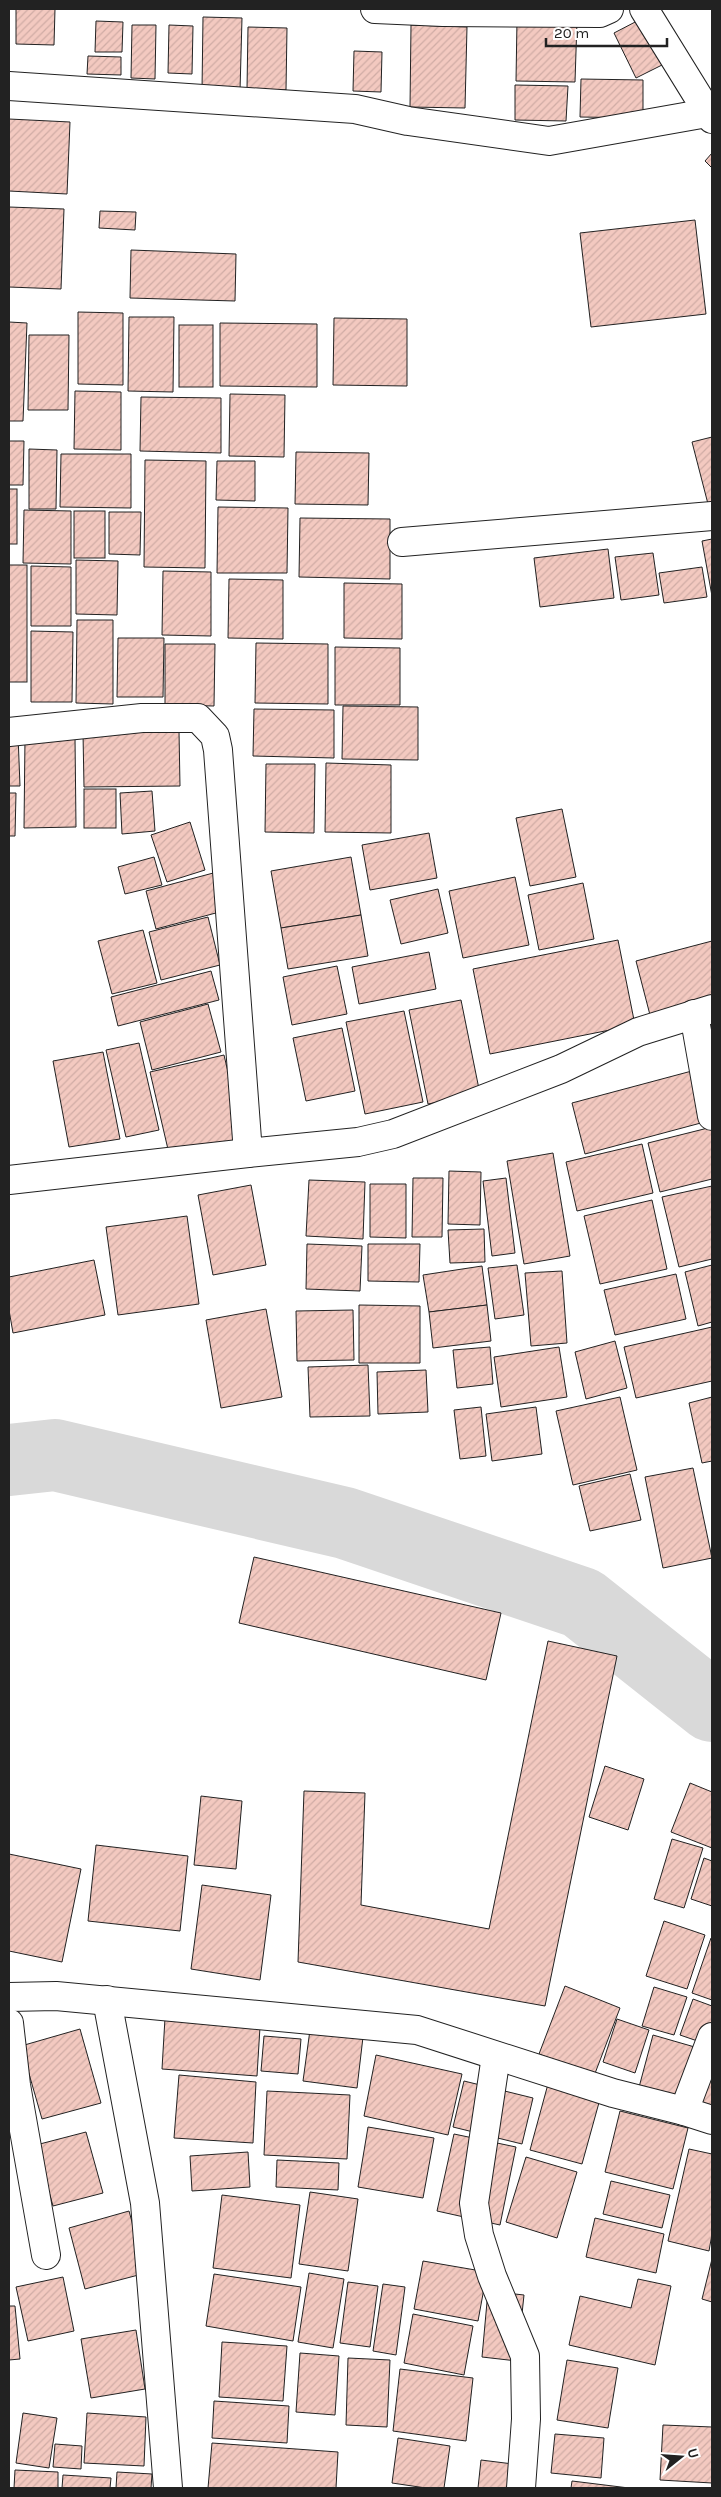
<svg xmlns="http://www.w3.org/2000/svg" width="721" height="2497" font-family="Karla,sans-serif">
  <defs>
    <pattern id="building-hatch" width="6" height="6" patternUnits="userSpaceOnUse" patternTransform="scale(1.25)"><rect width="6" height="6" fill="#f3c9c0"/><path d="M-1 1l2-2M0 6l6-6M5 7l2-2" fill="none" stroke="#d0aca5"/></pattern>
  </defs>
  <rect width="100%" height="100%" fill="#fff"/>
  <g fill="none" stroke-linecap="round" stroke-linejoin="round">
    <path stroke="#d9d9d9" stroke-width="72" d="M9 1460 55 1455 345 1523 582 1603 712 1706"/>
  </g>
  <g fill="url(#building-hatch)" stroke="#222">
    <path d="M16 9H55L54 45 16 44Z"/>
    <path d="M203 17 242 18 240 91 202 90Z"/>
    <path d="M517 20 577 21 575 82 516 81Z"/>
    <path d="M639 20 662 65 636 78 614 33Z"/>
    <path d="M96 21 123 22 122 52H95Z"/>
    <path d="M132 25H156L155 79 131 78Z"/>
    <path d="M169 25 193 26 192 74 168 73Z"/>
    <path d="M411 25 467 27 465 108 410 107Z"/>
    <path d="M248 27 287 28 286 90 247 89Z"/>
    <path d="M354 51 382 52 381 92 353 91Z"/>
    <path d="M88 56 121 57V75L87 74Z"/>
    <path d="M581 79 643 80V118L580 117Z"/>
    <path d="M515 85 568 86 566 121 515 120Z"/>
    <path d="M9 119 70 122 67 194 9 191Z"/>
    <path d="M712 153V168L705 161Z"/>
    <path d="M9 207 64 209 61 289 9 287Z"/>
    <path d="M100 211 136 212 135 230 99 228Z"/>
    <path d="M695 220 706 314 591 327 580 233Z"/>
    <path d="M131 250 236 254 235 301 130 298Z"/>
    <path d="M78 312 123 313V385L78 384Z"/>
    <path d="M129 317H174L173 392 128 391Z"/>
    <path d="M334 318 407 319V386L333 385Z"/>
    <path d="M9 322 27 323 23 421H9Z"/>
    <path d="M220 323 317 324V387L220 386Z"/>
    <rect x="179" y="325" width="34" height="62"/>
    <path d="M29 335H69L68 410H28Z"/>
    <path d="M75 391 121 392V450L74 449Z"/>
    <path d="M230 394 285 395 284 457 229 456Z"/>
    <path d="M141 397 221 398V453L140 451Z"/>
    <path d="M712 437V503L708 504 692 442Z"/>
    <path d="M9 441H24L23 485H9Z"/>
    <path d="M29 449 57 450 56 509H29Z"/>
    <path d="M296 452 369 453 368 505 295 504Z"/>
    <path d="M61 454H131V508L60 507Z"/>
    <path d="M145 460 206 461 205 568 144 567Z"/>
    <path d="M217 461H255V501L216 500Z"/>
    <rect x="9" y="489" width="8" height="55"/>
    <path d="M218 507 288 508 287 573H217Z"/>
    <path d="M24 510 71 511V564L23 563Z"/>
    <rect x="74" y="511" width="31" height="47"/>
    <path d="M109 512H141L140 555 109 554Z"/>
    <path d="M300 518 390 519V579L299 577Z"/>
    <path d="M712 539V596L702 541Z"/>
    <path d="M608 549 614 598 540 607 534 558Z"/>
    <path d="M653 553 659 595 621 600 615 557Z"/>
    <path d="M76 560 118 561 117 615 76 614Z"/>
    <rect x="9" y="565" width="18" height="117"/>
    <path d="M31 566 71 567V626H31Z"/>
    <path d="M702 567 707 597 664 603 659 573Z"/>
    <path d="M163 571 211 572V636L162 635Z"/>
    <path d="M229 579 283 580V639L228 638Z"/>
    <path d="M344 583 402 584V639L344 638Z"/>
    <path d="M77 620H113V704L76 703Z"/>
    <path d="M31 631 73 632 72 702H31Z"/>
    <path d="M118 638H164L163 697H117Z"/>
    <path d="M256 643 328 644V704L255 703Z"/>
    <path d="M165 644H215L214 706 165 705Z"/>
    <path d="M335 647 400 648V705H335Z"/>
    <path d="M343 706 418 707V760L342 759Z"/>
    <path d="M254 709 334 710V758L253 756Z"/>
    <path d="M179 731 180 786 84 787 83 733Z"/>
    <path d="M9 735H18L20 786H9Z"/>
    <path d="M25 737H75L76 827 24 828Z"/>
    <path d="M326 763 391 765V833L325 832Z"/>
    <path d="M266 764H315L314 833 265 832Z"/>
    <rect x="84" y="789" width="32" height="39"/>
    <path d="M152 791 155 831 122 834 120 793Z"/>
    <path d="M9 793H16L15 836H9Z"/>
    <path d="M562 809 576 877 530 886 516 818Z"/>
    <path d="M190 822 205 870 167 882 151 835Z"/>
    <path d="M429 833 437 878 370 890 362 845Z"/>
    <path d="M154 857 162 885 125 894 118 867Z"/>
    <path d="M351 857 361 915 281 928 271 871Z"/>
    <path d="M217 872 227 910 156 929 146 891Z"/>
    <path d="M515 877 529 945 463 958 449 891Z"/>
    <path d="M583 883 594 939 539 950 528 895Z"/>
    <path d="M438 889 448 933 401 944 390 900Z"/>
    <path d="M361 915 368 956 288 969 281 928Z"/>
    <path d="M208 917 220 965 161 980 149 932Z"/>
    <path d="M143 930 157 983 112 994 98 941Z"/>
    <path d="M618 940 635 1025 490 1054 473 969Z"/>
    <path d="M712 941V998L650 1015 636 961Z"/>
    <path d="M429 952 436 989 359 1004 352 967Z"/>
    <path d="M337 966 347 1014 292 1025 283 977Z"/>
    <path d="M211 971 219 1000 118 1026 111 997Z"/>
    <path d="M461 1000 480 1094 428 1104 409 1010Z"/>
    <path d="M208 1004 221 1052 152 1070 140 1022Z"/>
    <path d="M404 1011 423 1102 365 1114 346 1022Z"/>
    <path d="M342 1028 355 1091 306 1101 293 1038Z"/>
    <path d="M139 1043 159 1130 126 1137 106 1050Z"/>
    <path d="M103 1052 120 1139 69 1147 53 1061Z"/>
    <path d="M224 1055 244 1141 170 1158 150 1072Z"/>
    <path d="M703 1068 712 1120 585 1154 572 1103Z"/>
    <path d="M712 1127V1179L660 1192 648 1143Z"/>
    <path d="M642 1144 653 1193 577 1211 566 1162Z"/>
    <path d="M553 1153 570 1256 524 1264 507 1161Z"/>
    <path d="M449 1171 481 1172 480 1225 448 1224Z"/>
    <path d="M413 1178H443L442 1237H412Z"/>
    <path d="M506 1178 515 1253 492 1256 483 1181Z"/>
    <path d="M309 1180 365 1182 363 1239 306 1236Z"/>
    <path d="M370 1184H406V1238L370 1237Z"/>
    <path d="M251 1185 266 1265 213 1275 198 1195Z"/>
    <path d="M712 1186V1259L679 1267 662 1197Z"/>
    <path d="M652 1200 667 1269 600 1284 584 1216Z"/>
    <path d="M187 1216 199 1304 118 1315 106 1227Z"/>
    <path d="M484 1229 485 1262 450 1263 448 1230Z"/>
    <path d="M307 1244 362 1246 360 1291 306 1289Z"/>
    <path d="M368 1244H420L419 1282 368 1281Z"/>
    <path d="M94 1260 105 1315 13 1333 9 1310V1277Z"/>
    <path d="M517 1265 524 1315 495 1319 488 1268Z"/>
    <path d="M712 1265V1322L698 1326 685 1272Z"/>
    <path d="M482 1266 487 1305 429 1312 423 1275Z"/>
    <path d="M562 1271 567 1343 531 1346 525 1273Z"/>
    <path d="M676 1274 686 1319 615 1335 604 1290Z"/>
    <path d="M359 1305 420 1306V1363H359Z"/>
    <path d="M487 1305 491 1341 433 1348 429 1312Z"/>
    <path d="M266 1309 282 1397 221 1408 206 1320Z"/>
    <path d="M353 1310 354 1360 297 1361 296 1311Z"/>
    <path d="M712 1327V1381L636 1398 624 1347Z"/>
    <path d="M615 1341 627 1388 586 1399 575 1352Z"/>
    <path d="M490 1347 493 1384 457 1388 453 1350Z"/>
    <path d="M559 1347 567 1397 501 1407 494 1357Z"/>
    <path d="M368 1365 370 1416 310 1417 308 1367Z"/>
    <path d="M426 1370 428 1412 378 1414 377 1372Z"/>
    <path d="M620 1397 637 1470 573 1485 556 1411Z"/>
    <path d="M712 1397V1461L702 1463 689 1403Z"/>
    <path d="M481 1407 486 1456 460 1459 454 1410Z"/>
    <path d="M536 1407 542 1454 492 1461 486 1414Z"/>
    <path d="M693 1468 712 1558 663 1568 645 1477Z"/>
    <path d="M630 1474 641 1520 590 1531 579 1486Z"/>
    <path d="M254 1557 501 1613 486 1680 239 1623Z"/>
    <path d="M548 1641 617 1656 545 2006 298 1962 304 1791 365 1793 361 1905 489 1929Z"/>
    <path d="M605 1766 644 1779 628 1830 589 1817Z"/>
    <path d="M690 1783 712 1792V1848L671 1832Z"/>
    <path d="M201 1796 242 1801 236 1869 194 1865Z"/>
    <path d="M672 1839 703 1848 684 1908 654 1899Z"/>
    <path d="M96 1845 188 1856 180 1931 88 1921Z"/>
    <path d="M9 1854 81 1869 62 1962 9 1951Z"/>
    <path d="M704 1858 712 1861V1906L691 1899Z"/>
    <path d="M202 1885 271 1895 260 1980 191 1969Z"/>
    <path d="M664 1921 705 1935 687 1989 646 1976Z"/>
    <path d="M711 1938 712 1939V2000L692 1993Z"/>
    <path d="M565 1986 620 2008 594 2076 539 2054Z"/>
    <path d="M654 1987 687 1997 674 2035 642 2026Z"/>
    <path d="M693 1999 712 2006V2046L680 2035Z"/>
    <path d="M165 2018 260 2027 257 2076 162 2069Z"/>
    <path d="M617 2019 649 2030 635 2073 603 2062Z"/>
    <path d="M80 2029 101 2103 42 2119 21 2046Z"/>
    <path d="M310 2030 363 2037 357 2088 303 2081Z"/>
    <path d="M653 2035 712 2052V2113L638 2091Z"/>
    <path d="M264 2036 301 2039 298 2074 261 2071Z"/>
    <path d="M376 2055 462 2074 448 2135 364 2116Z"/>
    <path d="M179 2075 256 2082 253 2143 174 2138Z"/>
    <path d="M464 2081 533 2098 522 2144 453 2127Z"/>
    <path d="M548 2084 600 2099 582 2164 530 2150Z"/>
    <path d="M267 2091 350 2095 347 2159 264 2155Z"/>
    <path d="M620 2111 688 2128 673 2189 605 2172Z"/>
    <path d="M368 2127 434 2138 423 2198 358 2187Z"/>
    <path d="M86 2132 103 2193 53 2206 36 2145Z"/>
    <path d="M454 2134 516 2147 500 2225 437 2211Z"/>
    <path d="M689 2149 712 2154V2234L709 2251 668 2241Z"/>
    <path d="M248 2152 250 2187 192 2191 190 2156Z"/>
    <path d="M526 2157 577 2172 557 2238 506 2222Z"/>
    <path d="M277 2160 339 2163 338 2190 276 2187Z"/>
    <path d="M611 2181 670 2195 662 2228 603 2214Z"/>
    <path d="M310 2192 358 2199 348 2271 299 2264Z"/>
    <path d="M222 2195 300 2205 291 2278 213 2268Z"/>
    <path d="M129 2211 146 2273 85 2289 69 2228Z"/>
    <path d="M595 2218 664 2234 656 2273 586 2257Z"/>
    <path d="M712 2259V2302L702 2299Z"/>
    <path d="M423 2261 487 2272 478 2321 414 2309Z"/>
    <path d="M309 2273 344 2279 333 2348 298 2342Z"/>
    <path d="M214 2274 301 2287 293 2341 206 2326Z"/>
    <path d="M63 2277 74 2331 28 2341 16 2287Z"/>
    <path d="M638 2279 671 2286 655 2365 569 2345 580 2296 631 2308Z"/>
    <path d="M348 2282 378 2286 370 2347 340 2343Z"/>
    <path d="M383 2284 405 2287 396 2355 373 2351Z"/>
    <path d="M488 2291 524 2295 517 2361 482 2357Z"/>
    <path d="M9 2306H15L20 2359 9 2360Z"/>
    <path d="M413 2314 473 2326 464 2375 404 2363Z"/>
    <path d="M136 2330 145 2389 91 2398 81 2339Z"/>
    <path d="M222 2342 287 2346 283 2401 219 2397Z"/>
    <path d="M300 2353 339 2356 335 2415 296 2412Z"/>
    <path d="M348 2358 390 2360 387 2427 346 2425Z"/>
    <path d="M567 2360 618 2368 608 2428 557 2420Z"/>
    <path d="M400 2369 473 2378 466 2441 393 2431Z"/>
    <path d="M214 2401 289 2406 287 2443 212 2438Z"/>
    <path d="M23 2413 57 2418 49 2468 16 2463Z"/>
    <path d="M87 2413 146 2417 144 2466 84 2463Z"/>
    <path d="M663 2425 712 2427V2483L660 2480Z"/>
    <path d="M555 2434 604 2438 601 2478 551 2473Z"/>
    <path d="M398 2438 450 2446 444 2488H426L392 2483Z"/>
    <path d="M212 2443 338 2452 336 2488H208Z"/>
    <path d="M55 2444 82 2446 81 2469 53 2467Z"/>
    <path d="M481 2460 513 2464 510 2488H478Z"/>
    <path d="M15 2470 58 2472V2488H14Z"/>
    <path d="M117 2472 152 2474 151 2488H116Z"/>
    <path d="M63 2475 111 2478 110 2488H62Z"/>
    <path d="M572 2481 629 2488H571Z"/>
  </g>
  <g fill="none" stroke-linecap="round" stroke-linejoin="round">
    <g stroke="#222" stroke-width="30">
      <g id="minor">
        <path d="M375 9 443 12 600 13 609 9"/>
        <path d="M644 9 712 119"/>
        <path d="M9 86 355 109 408 121 549 141 707 113"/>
        <path d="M402 542 712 516"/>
        <path d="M9 732 142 718H198L215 736 218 750 248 1153 358 1142 393 1134 561 1069 638 1032 712 1009"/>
        <path d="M694 1014 712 1116"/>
        <path d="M9 1180 248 1153"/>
        <path d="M9 1997 56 1996 417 2030 613 2093 684 2111 712 2037"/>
        <path d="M107 2000 145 2203 168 2488"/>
        <path d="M9 2023 16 2085 46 2255"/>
        <path d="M496 2056 474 2203 479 2235 492 2276 525 2356 526 2419 521 2488"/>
        <path d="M684 2111 712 2120"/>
      </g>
    </g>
    <use href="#minor" stroke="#fff" stroke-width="28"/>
  </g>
  <rect width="721" height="2497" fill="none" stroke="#222222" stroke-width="20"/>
  <g transform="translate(681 2457) rotate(73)" stroke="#ffffff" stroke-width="4" paint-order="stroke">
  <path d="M0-4L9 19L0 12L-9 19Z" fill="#222222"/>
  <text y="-8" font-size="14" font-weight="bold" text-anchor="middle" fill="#222222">U</text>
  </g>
  <path d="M546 38v8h121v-8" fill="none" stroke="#222222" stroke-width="2.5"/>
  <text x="554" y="38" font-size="15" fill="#222222" stroke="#ffffff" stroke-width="4" paint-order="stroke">20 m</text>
</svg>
